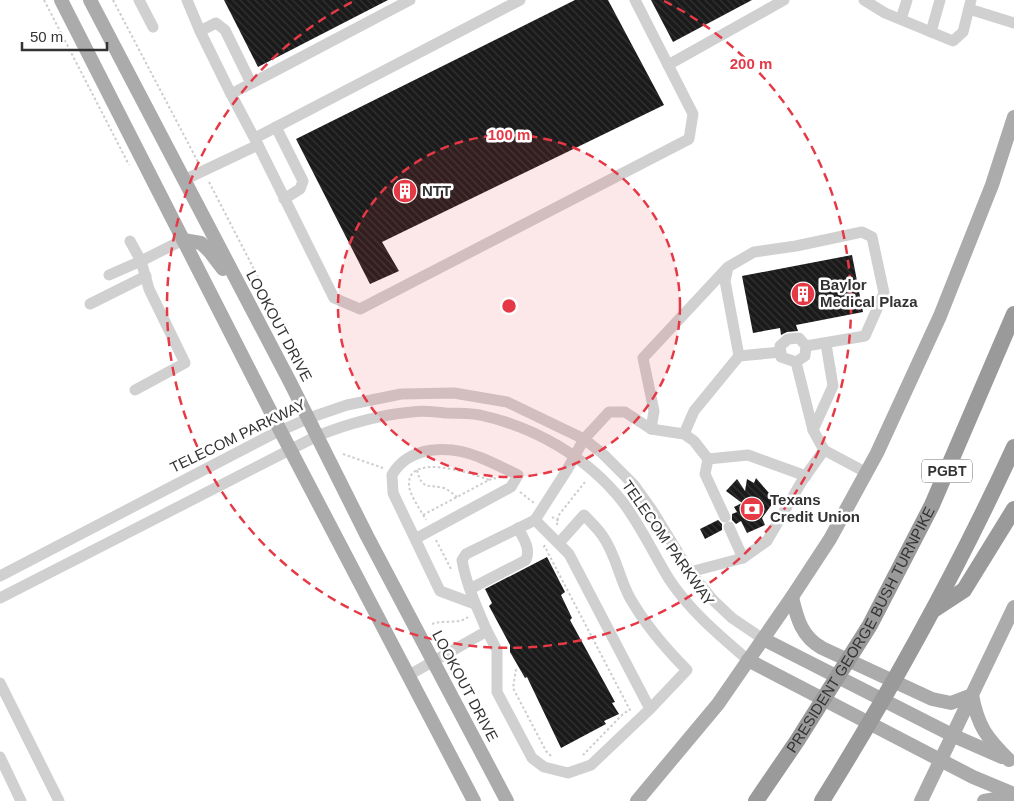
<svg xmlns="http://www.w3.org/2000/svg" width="1014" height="801" font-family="Helvetica,sans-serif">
  <defs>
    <pattern id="building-back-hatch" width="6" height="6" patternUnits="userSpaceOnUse" patternTransform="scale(1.25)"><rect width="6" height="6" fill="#1a1a1a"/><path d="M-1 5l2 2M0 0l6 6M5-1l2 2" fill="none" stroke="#333"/></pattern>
  </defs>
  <rect width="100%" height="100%" fill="#fff"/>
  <g fill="url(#building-back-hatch)">
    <path d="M224 0H388L258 67Z"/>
    <path d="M575 0H608L664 105 382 242 399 271 370 284 296 139Z"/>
    <path d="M651 0H752L673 42Z"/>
    <path d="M852 255 863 312 796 325 798 331 787 332 781 335 780 328 753 333 742 276Z"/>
    <path d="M756 478 775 500 762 518 765 525 747 533 741 521 736 524 732 520V514L737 512 734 507 742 503 726 491 737 479 745 491 747 479 754 483Z"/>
    <path d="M718 520 722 524V530L705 539 700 529Z"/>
    <path d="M547 557 565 592 561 595 572 618 570 620 615 702 612 703 619 714 604 721 606 724 561 748 527 677 525 678 510 652V645L489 606 492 603 485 589Z"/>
  </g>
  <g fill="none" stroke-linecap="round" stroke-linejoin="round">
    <g stroke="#cdcdcd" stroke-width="2" stroke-dasharray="2.5 2.5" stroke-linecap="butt">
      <path d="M44 0 129 165"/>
      <path d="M113 0 198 162"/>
      <path d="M209 182 275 310 272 320"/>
      <path d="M343 454 383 468"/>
      <path d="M417 470C422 491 429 484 444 488 449 490 453 494 457 497"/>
      <path d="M489 480 494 478 498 480"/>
      <path d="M520 492 534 503"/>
      <path d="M423 515 489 480C474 474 406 451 409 486 410 495 421 511 426 520"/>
      <path d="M552 517 559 521"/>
      <path d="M557 525 558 516 585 482"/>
      <path d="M436 540 451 569"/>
      <path d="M545 545 544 547 546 549 630 710 624 713 583 755"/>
      <path d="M432 624C444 619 458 625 468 617"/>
      <path d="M516 669 513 688 546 751 551 756"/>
    </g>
    <g stroke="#d0d0d0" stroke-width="11">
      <path d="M139 0 153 27"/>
      <path d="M187 0 200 31 216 23 225 30 251 83"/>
      <path d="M864 0 885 13 953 41 963 32 971 0"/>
      <path d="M969 9 1014 23"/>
      <path d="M901 19 907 0"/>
      <path d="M200 31 231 94"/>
      <path d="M931 32 940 0"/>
      <path d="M668 65 784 0"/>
      <path d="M276 127 303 181 300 189 284 199"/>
      <path d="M255 138 520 0"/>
      <path d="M258 145 231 94 410 0"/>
      <path d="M184 180 258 145 334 298 360 309 689 139 693 114 635 0"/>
      <path d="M130 241 141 261 183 240"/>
      <path d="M109 275 141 261 149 289 185 363 135 390"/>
      <path d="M90 304 146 276"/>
      <path d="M781 352 739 356 725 281 728 267 754 252 796 246 862 232 872 237 884 293 865 336 806 346"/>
      <path d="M651 429 654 411 643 358 727 268"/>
      <path d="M813 430 833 386 826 344"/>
      <path d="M684 434 694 411 739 356"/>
      <path d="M824 450 867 473"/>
      <path d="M708 459 705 474 725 517"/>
      <path d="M729 527 743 558"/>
      <path d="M415 539 511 487 518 475C505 469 492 462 479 457 450 445 409 445 392 475L393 493 440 591 475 604"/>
      <path d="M559 543 584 515C590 521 597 528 602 535 616 554 619 578 630 598 645 624 666 649 687 670L650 709"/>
      <path d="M690 572 743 558 767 541 802 481 824 450 813 430 796 362 805 356 806 346 799 338 788 339 780 346 781 357 796 362"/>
      <path d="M0 576 269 436 309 418 347 405 401 394 454 393 507 402 584 439 603 454 634 485 652 510 690 572 713 600 732 618 763 639"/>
      <path d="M470 589 526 560C531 548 523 538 518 528"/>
      <path d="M0 598 317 436C347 424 379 415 412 412 423 410 435 412 446 413 457 413 469 413 480 415 535 427 587 457 622 501 641 526 653 553 669 579 690 611 719 635 748 660"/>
      <path d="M487 631 497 650V692L532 758 544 767 568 773 591 765 650 709 569 554 535 520"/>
      <path d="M409 675 487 631C477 608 466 584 462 560L466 554 535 520 567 470 584 439 609 412H625L651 429 684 434 694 441 708 459 748 455 806 476"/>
      <path d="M0 683 59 801"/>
      <path d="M0 757 21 801"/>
    </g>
    <g stroke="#ababab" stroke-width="14">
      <path d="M61 0 280 430 474 801"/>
      <path d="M90 0 290 382 367 536 507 801"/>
      <path d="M183 240 201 243 210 252 223 269"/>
      <path d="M792 597C797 619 802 637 822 648L932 699 951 703 972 695C978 727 987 738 1009 760"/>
      <path d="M763 639 954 736 1002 757"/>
      <path d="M748 660 973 777 1014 794"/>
      <path d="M637 801 718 704 792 597 830 539 877 453 940 316 992 185 1014 117"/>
      <path d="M921 801 1014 607"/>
      <path d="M984 801 996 799 1014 800"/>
    </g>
    <g stroke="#9a9a9a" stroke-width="16">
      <path d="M935 609 964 590 1014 509"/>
      <path id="s1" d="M756 801 797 741 870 625 932 505 1014 314"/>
      <path d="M822 801C893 687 958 569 1014 447"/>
    </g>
  </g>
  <circle cx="509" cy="306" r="171" fill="#e63946" fill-opacity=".12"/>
  <g fill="none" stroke="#e63946" stroke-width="2.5" stroke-dasharray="9 6">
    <circle cx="509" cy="306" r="171"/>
    <path d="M664 1A342 342 0 1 1 354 1"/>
  </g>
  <defs>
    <g id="building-disc" transform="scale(1.25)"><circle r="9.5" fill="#e63946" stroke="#fff"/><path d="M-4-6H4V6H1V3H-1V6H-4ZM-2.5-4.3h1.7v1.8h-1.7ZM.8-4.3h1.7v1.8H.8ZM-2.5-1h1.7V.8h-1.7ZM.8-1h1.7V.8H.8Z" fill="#fff"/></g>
    <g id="bank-disc" transform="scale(1.25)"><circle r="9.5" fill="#e63946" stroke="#fff"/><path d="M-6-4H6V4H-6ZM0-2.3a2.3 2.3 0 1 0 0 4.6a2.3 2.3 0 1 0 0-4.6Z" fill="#fff"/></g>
  </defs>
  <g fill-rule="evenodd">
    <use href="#building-disc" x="405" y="191"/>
    <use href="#building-disc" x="803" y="294"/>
    <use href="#bank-disc" x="752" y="509"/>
  </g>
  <g text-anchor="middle" stroke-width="5" stroke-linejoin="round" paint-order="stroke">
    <rect fill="#fff" stroke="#707070" stroke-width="1" x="922" y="459.5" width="50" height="23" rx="4"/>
    <g font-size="14" font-weight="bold" fill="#333">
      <text x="947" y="476">PGBT</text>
    </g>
    <g font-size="15" font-weight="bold" fill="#333" stroke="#fff" text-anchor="start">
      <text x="422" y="196">NTT</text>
      <text x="820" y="290">Baylor<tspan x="820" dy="17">Medical Plaza</tspan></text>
      <text x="770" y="505">Texans<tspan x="770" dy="17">Credit Union</tspan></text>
    </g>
    <g font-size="15" fill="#333" stroke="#fff">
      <text transform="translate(279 326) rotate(62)" y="5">LOOKOUT DRIVE</text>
      <text transform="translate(238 436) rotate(-26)" y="5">TELECOM PARKWAY</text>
      <text transform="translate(668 543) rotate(55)" y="5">TELECOM PARKWAY</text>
      <text dy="5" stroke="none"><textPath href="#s1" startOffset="201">PRESIDENT GEORGE BUSH TURNPIKE</textPath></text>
      <text transform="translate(465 686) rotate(62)" y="5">LOOKOUT DRIVE</text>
    </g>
  </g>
  <circle cx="509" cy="306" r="8" fill="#e63946" stroke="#fff" stroke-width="2.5"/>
  <g font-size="15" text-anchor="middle" font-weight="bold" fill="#e63946" stroke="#fff" stroke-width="5" stroke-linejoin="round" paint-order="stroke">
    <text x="751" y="69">200 m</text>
    <text x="509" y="140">100 m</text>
  </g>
  <path d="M22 42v8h85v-8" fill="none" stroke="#333333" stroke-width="2.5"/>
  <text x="30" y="42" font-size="15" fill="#333333" stroke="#ffffff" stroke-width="4" paint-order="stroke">50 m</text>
</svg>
